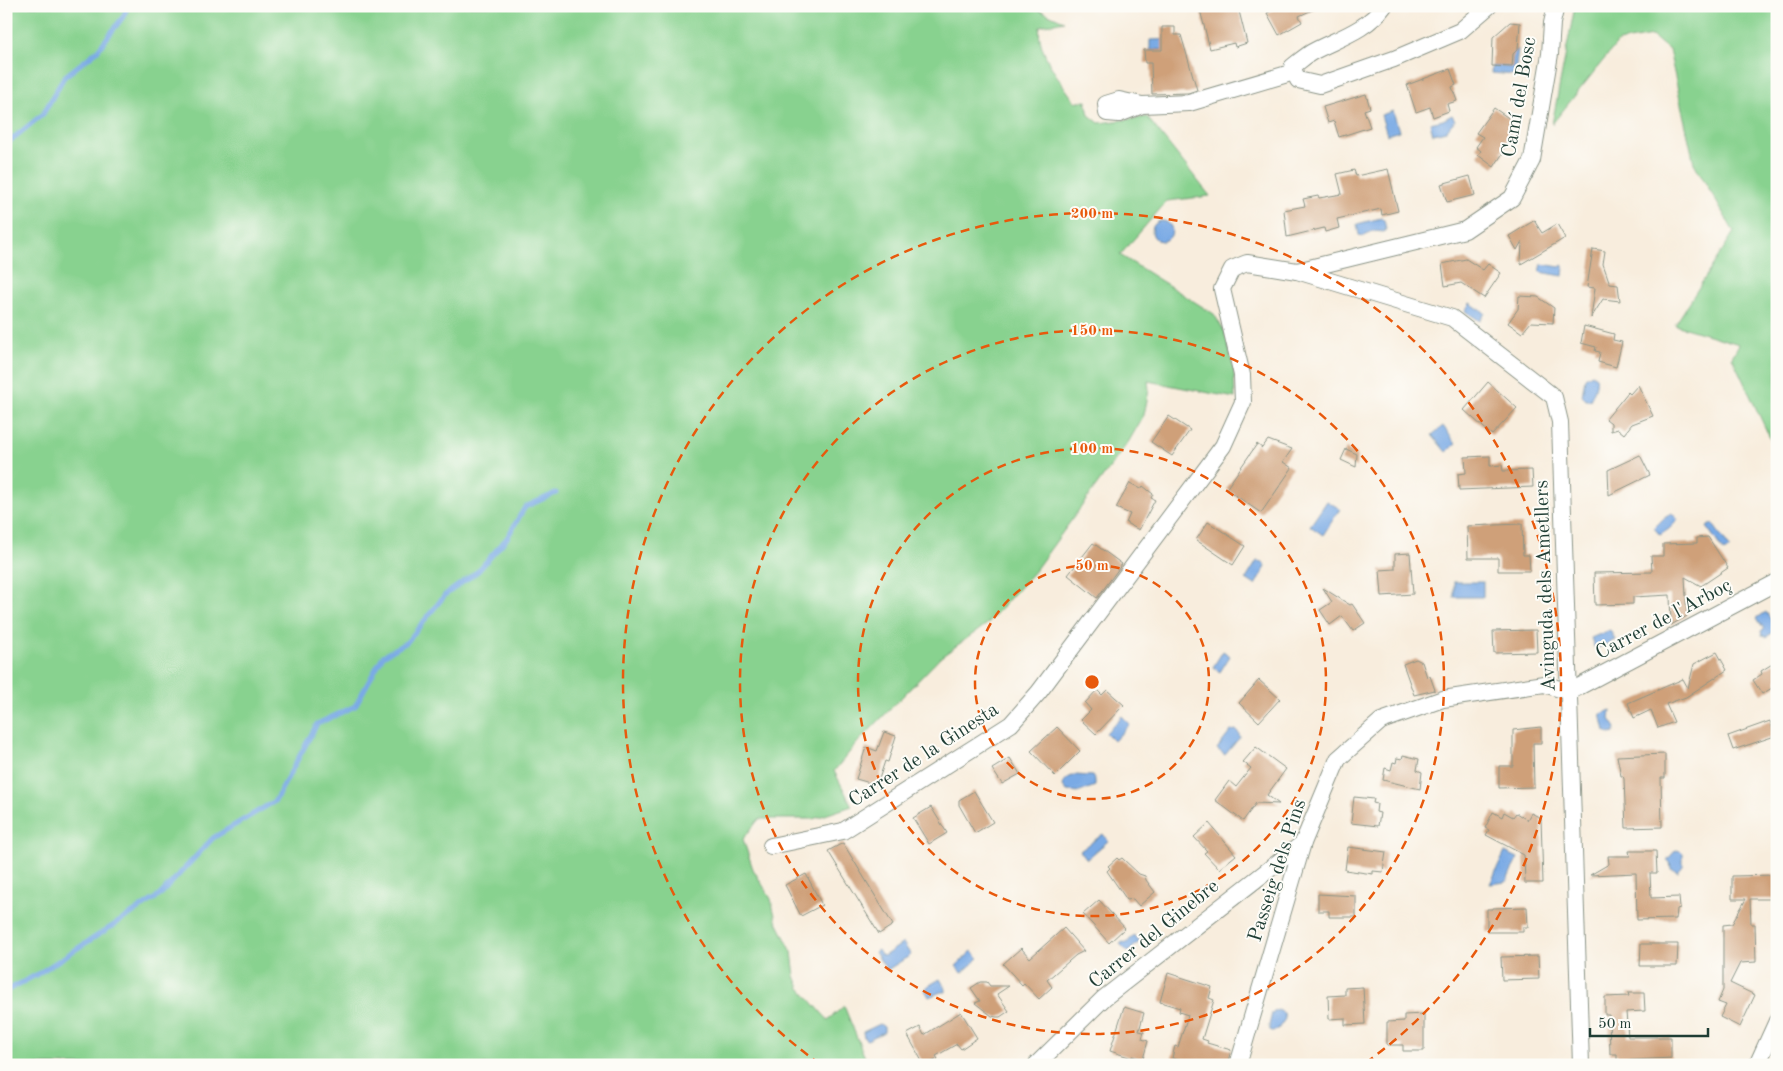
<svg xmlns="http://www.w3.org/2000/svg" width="1783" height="1071" font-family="'Old Standard TT',serif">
  <rect width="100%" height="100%" fill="#fdfcf7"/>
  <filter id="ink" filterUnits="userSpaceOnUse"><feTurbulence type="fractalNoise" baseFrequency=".02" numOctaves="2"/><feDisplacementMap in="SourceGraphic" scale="10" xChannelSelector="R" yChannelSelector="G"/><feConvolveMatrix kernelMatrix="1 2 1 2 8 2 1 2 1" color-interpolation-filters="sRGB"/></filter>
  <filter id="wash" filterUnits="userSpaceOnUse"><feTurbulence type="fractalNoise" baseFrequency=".0096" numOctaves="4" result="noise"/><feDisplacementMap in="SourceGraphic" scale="20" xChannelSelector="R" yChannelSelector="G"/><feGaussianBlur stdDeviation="1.12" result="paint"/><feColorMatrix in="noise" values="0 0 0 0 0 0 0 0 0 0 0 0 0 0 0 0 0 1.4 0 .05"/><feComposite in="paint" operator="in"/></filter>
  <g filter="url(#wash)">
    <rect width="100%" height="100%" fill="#f8eddd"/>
    <g fill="#88d28f" stroke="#548862">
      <path d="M6 6H1039V10L1064 21 1040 26C1035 50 1062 83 1075 102L1086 101 1089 115 1099 123 1147 117 1210 196 1167 201 1120 255 1214 314 1224 331 1234 370 1235 398 1148 381 1149 390 1144 415 1129 441 1036 569 987 624 941 657 858 742 834 771 852 806 813 819H759L743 839 753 869 771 899 776 920 792 952 795 976 800 988 828 1020 844 1006 868 1065H6Z"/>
      <path d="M1575 6H1777V453L1732 357 1739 344 1675 325 1734 232 1694 163 1669 50 1652 36 1618 42 1552 124Z"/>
    </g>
    <g fill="#7aaae5" stroke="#4c748c">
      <path d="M1174 39 1175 49 1150 50V40Z"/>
      <path d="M1518 49 1515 75 1491 73 1492 66 1512 67 1513 54Z"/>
      <path d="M1393 111 1399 131 1387 135 1381 115Z"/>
      <path d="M1452 115 1455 120 1446 131 1433 134 1430 123 1443 120Z"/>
      <path d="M1381 218 1384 220 1386 229 1384 232 1373 231 1362 236 1359 235 1357 224Z"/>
      <circle cx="1162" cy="231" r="10"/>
      <path d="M1542 264 1560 267 1562 265 1564 266 1563 276 1540 272Z"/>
      <path d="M1470 303 1485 313 1480 321 1465 311Z"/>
      <path d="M1592 374 1596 377C1598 384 1593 394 1590 400H1586L1582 396 1585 378Z"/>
      <path d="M1443 426 1456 444 1446 452 1432 435Z"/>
      <path d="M1327 501 1340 509 1323 535 1310 526Z"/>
      <path d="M1672 513 1678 520 1669 529 1660 535 1654 528 1663 519Z"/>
      <path d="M1712 523 1730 548 1724 552 1707 527Z"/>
      <path d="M1257 561 1263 562 1266 567 1255 585 1246 579Z"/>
      <rect x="1454" y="582" width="29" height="15"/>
      <path d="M1766 612 1777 629V630L1766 637 1762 635 1761 631 1764 629 1757 618Z"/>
      <path d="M1610 630 1615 640 1595 649 1591 638Z"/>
      <path d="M1223 651 1230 656 1220 672 1213 667Z"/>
      <path d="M1611 710 1610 719 1616 728 1614 733 1610 734 1605 731 1601 714Z"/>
      <path d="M1122 716 1130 724 1114 741 1106 733Z"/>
      <path d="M1236 730 1238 732 1240 737 1225 755 1217 749 1231 731Z"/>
      <path d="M1075 775 1092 776 1095 780V786L1080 792 1067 791 1063 786C1064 779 1069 777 1075 775Z"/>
      <path d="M1103 834 1108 841 1087 859 1080 851Z"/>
      <path d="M1676 850 1681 851 1683 853V866L1678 872 1671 869 1670 862 1667 860Z"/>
      <path d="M1505 852 1518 858 1506 882 1490 884Z"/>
      <path d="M1134 935 1140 941 1128 952 1120 944 1123 942 1127 943Z"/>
      <path d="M903 943 911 955 887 970 875 952 878 950 881 955 884 956Z"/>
      <path d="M972 951 979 958 962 973 956 966Z"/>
      <path d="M940 979 946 989V992H941L929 997 925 990 928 986Z"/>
      <path d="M1278 1010 1284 1013 1285 1019 1278 1029 1273 1032 1270 1030 1269 1026 1272 1013Z"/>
      <path d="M880 1024 884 1027V1032L867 1040 864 1038 863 1032Z"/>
    </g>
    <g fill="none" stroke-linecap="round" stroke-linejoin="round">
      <g stroke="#7aaae5" stroke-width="5">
        <path d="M6 144 43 114 64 77 97 51 123 17 128 6"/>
        <path d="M6 991 36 975 159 896 213 838 275 801 317 724 355 706 383 656 407 642 445 595 478 571 507 538 525 507 556 493"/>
      </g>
    </g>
    <g id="blocks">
      <g fill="#cfa079">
        <path d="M1199 6H1217L1218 12 1238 7 1247 43 1235 47 1234 43 1210 49Z"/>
        <path d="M1281 6H1321L1299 16 1302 22 1279 35 1267 13Z"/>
        <path d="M1510 22 1520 23 1518 49 1513 54 1512 67 1492 66 1493 37Z"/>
        <path d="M1162 27H1175V35H1181L1197 90 1188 93 1152 94 1151 63H1145L1144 50H1162Z"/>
        <path d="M1450 69 1456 85 1452 87 1457 101 1447 104 1449 111 1433 117 1430 107 1416 112 1407 85Z"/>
        <path d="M1366 94 1370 108 1364 110 1370 127 1339 137 1334 121 1328 123 1323 107Z"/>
        <path d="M1494 108 1517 124 1506 140 1508 142 1501 152 1503 153 1494 167 1478 155 1481 151 1476 147 1483 137 1476 133Z"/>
        <path d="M1388 169 1398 211 1382 215 1381 209 1337 219 1339 228 1325 232 1324 228 1287 237 1284 210 1305 206 1303 199 1318 196 1319 198 1342 194 1337 174 1354 170 1356 176Z"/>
        <path d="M1470 176 1475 195 1447 202 1441 184Z"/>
        <path d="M1535 220 1536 221 1535 222 1542 233 1557 224 1565 238 1521 264 1522 241 1517 250 1509 236Z"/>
        <path d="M1593 249 1605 251 1603 264 1610 284 1618 285 1620 301 1603 299 1591 318 1595 288 1587 287Z"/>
        <path d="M1466 259 1483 270 1488 264 1501 273 1484 298 1461 283 1445 286 1442 264Z"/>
        <path d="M1519 296 1538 297 1554 308 1553 323 1531 322 1522 333 1508 323 1518 309Z"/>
        <path d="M1584 326 1614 334 1613 340 1622 342 1616 367 1598 362 1600 352 1595 351 1596 347 1581 343Z"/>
        <path d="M1488 382 1517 408 1492 435 1464 410Z"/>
        <path d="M1638 385 1653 416 1632 424 1624 434 1618 429 1611 431V423L1606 419 1628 392 1630 394Z"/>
        <path d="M1169 416 1190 430 1172 456 1151 442Z"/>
        <path d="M1268 440 1292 449 1283 462 1292 468 1261 513 1226 489 1257 444 1262 448Z"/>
        <path d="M1346 449 1357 454 1356 467 1341 460Z"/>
        <path d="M1640 455 1650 475 1609 495 1608 470Z"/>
        <path d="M1490 456V466L1502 465 1503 471 1532 470 1533 487 1459 490 1458 474 1466 473 1465 457Z"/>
        <path d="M1130 483 1141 489 1143 486 1153 494 1151 498 1155 500 1139 530 1126 523 1130 514 1116 508Z"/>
        <path d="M1208 522 1245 546 1233 565 1196 540Z"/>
        <path d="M1522 524 1523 555H1529L1530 571H1498V558H1468L1467 526Z"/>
        <path d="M1708 537 1728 568 1701 586 1685 577 1687 616 1671 625 1670 595 1633 597V604L1595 605 1594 573 1652 572 1651 556H1663V544L1697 543V538Z"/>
        <path d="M1093 543 1122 564 1097 598 1068 575Z"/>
        <path d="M1410 553 1413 594 1382 596 1380 570 1395 569V554Z"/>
        <path d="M1323 588 1350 605 1352 604 1365 623 1353 631 1342 616 1330 625 1320 610 1332 602Z"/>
        <path d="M1536 630 1537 652 1494 653 1493 631Z"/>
        <path d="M1717 652 1727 670 1686 697 1666 704 1674 722 1658 728 1651 710 1634 718 1628 703 1683 679 1688 688 1694 664Z"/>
        <path d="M1416 659 1422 662 1427 677 1430 676 1435 690 1414 695 1403 664Z"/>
        <path d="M1777 661V685L1762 694 1753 680 1762 674 1761 671Z"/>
        <path d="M1259 680 1280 699 1259 722 1239 703Z"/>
        <path d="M1097 690 1102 695 1107 690 1124 705 1096 734 1081 720 1091 710 1085 703Z"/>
        <path d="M1770 721 1775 736 1733 750 1728 736Z"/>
        <path d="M1057 727 1080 751 1055 776 1031 751Z"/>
        <path d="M1541 727V743H1533L1534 787 1499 788V766H1513V730Z"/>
        <path d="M884 732 896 736 888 762 885 761 877 785 856 779 866 747 877 751Z"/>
        <path d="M1256 747 1286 769 1267 795 1279 804 1256 803 1243 821 1215 800 1229 781 1236 787 1251 768 1243 762Z"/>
        <path d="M1665 754V778H1661L1662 827 1626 828 1624 779 1623 776H1621L1617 756Z"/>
        <path d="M1403 755 1419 759 1417 770 1422 772 1420 789 1383 780 1385 768 1391 770 1393 762 1396 763 1397 758 1402 759Z"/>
        <path d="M1010 758 1020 774 1002 784 992 769Z"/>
        <path d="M974 791 993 822 975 833 959 805V800Z"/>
        <path d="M1354 797 1374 799 1373 803 1377 804 1376 812 1380 813 1378 826 1351 823Z"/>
        <path d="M931 807 947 833 929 844 913 818Z"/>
        <path d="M1493 812 1502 817 1504 812 1513 817 1516 813 1527 820 1531 813 1541 818 1543 883H1525L1524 855 1486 835 1489 830 1485 828Z"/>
        <path d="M1209 823 1236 855 1219 869 1204 853 1207 851 1194 837Z"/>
        <path d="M843 843 893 925 879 934 828 851Z"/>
        <path d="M1348 847 1386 852 1383 872 1373 871V874L1345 870Z"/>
        <path d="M1629 851H1656L1657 873H1650L1651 898 1679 897 1680 908 1677 909 1676 919 1637 920 1636 873 1590 875 1609 864 1608 856H1630Z"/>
        <path d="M1117 858 1119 860 1122 858 1139 874 1145 876 1146 880 1155 892 1139 906 1133 899 1127 900 1107 871 1110 868 1108 866Z"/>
        <path d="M806 874 822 905 801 916 785 885Z"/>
        <path d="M1777 875V899H1750L1751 924H1755L1756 962 1740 963 1730 983 1755 995 1740 1027 1720 1017 1726 1005 1718 1002 1723 990V925L1732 924 1746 899H1732V876Z"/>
        <path d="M1318 894 1356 896V917H1329V911H1318Z"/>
        <path d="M1099 900 1125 928 1109 943 1083 914Z"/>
        <path d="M1527 907 1528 927H1523V932H1487V909H1493V908Z"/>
        <path d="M1064 928 1084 951 1076 955 1047 980 1052 987 1039 999 1024 983 1022 985 1003 964 1021 948 1030 958Z"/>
        <path d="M1641 944H1678L1677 966H1640Z"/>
        <path d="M1538 956 1539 979 1502 980 1501 957Z"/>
        <path d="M1168 973 1212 987 1209 998 1214 1000 1202 1039 1208 1041 1207 1043 1231 1050 1227 1065H1181L1182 1061 1172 1058 1175 1046 1178 1047 1188 1015 1179 1012 1180 1008 1160 1002Z"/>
        <path d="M980 982H987L990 986H1009L997 994 1009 1011 1000 1017H996L992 1016 975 1003 980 1001 971 988Z"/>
        <path d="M1363 987 1365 1024 1345 1025V1018L1329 1019 1328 996 1345 995V988Z"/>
        <path d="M1628 993H1644L1645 1011 1626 1012 1628 1037H1671V1058L1617 1061V1054H1610L1609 1015H1605V997L1629 996Z"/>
        <path d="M1124 1007 1144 1013 1139 1031 1144 1032 1142 1039 1148 1041 1143 1059 1132 1056V1058L1110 1051Z"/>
        <path d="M961 1012 977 1038 961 1049 957 1044 936 1056 938 1059 924 1065 907 1034 920 1027 924 1035Z"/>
        <path d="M1424 1014V1051H1403V1045H1387V1022L1404 1021V1015Z"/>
      </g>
    </g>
  </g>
  <g filter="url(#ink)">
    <use href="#blocks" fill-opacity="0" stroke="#8c9588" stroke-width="1"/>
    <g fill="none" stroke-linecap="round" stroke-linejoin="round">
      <g stroke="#8c9588" stroke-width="18">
        <g id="street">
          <path d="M1384 6C1367 30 1339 38 1314 51 1306 55 1299 62 1292 67L1298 80 1320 85 1394 59 1460 31 1489 6"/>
          <path d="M1142 105 1119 114 1107 113 1106 104 1119 100 1142 105 1189 103 1294 72"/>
          <path d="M1297 271 1465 230 1512 198 1532 160 1550 54 1552 23 1556 6"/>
          <path d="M771 846 843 831 1011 724 1039 692 1223 446 1243 402 1242 375 1222 289 1232 269 1247 263 1297 271 1452 318 1554 397 1560 422 1581 1065"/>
          <path d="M1036 1065 1104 998 1303 843"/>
          <path d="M1238 1065 1303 843 1338 759 1381 721 1443 699 1544 684 1569 692 1777 582"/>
          <path d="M1757 1065 1777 1021"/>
        </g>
      </g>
      <use href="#street" stroke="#fff" stroke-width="16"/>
    </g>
  </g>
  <g fill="none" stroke="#e8590c" stroke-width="2.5" stroke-dasharray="9 6">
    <circle cx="1092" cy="682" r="117"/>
    <circle cx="1092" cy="682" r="234"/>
    <circle cx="1092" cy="682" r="352"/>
    <path d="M820 1064A469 469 0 1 1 1364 1064"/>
  </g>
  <g text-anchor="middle" stroke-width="4" stroke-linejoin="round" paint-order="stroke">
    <g font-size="20" fill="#1f3d34" stroke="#fdfcf7">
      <text transform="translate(1518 97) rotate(-80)" y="7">Camí del Bosc</text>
      <text transform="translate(1544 586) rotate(-92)" y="7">Avinguda dels Ametllers</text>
      <text transform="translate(1663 618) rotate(-28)" y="7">Carrer de l'Arboç</text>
      <text transform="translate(923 754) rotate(-33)" y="7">Carrer de la Ginesta</text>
      <text transform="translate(1276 870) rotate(-72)" y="7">Passeig dels Pins</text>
      <text transform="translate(1153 933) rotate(-39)" y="7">Carrer del Ginebre</text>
    </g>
  </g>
  <circle cx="1092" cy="682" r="8" fill="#e8590c" stroke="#fdfcf7" stroke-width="2.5"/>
  <g font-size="15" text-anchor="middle" font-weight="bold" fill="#e8590c" stroke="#fdfcf7" stroke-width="4" stroke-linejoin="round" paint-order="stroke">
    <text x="1092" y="218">200 m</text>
    <text x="1092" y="335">150 m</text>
    <text x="1092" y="453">100 m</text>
    <text x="1092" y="570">50 m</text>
  </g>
  <rect width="1783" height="1071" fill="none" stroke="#fdfcf7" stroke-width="25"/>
  <path d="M1590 1028v8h118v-8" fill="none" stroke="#1f3d34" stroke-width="2.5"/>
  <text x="1598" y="1028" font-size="15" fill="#1f3d34" stroke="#fdfcf7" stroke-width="4" paint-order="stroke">50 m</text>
</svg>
